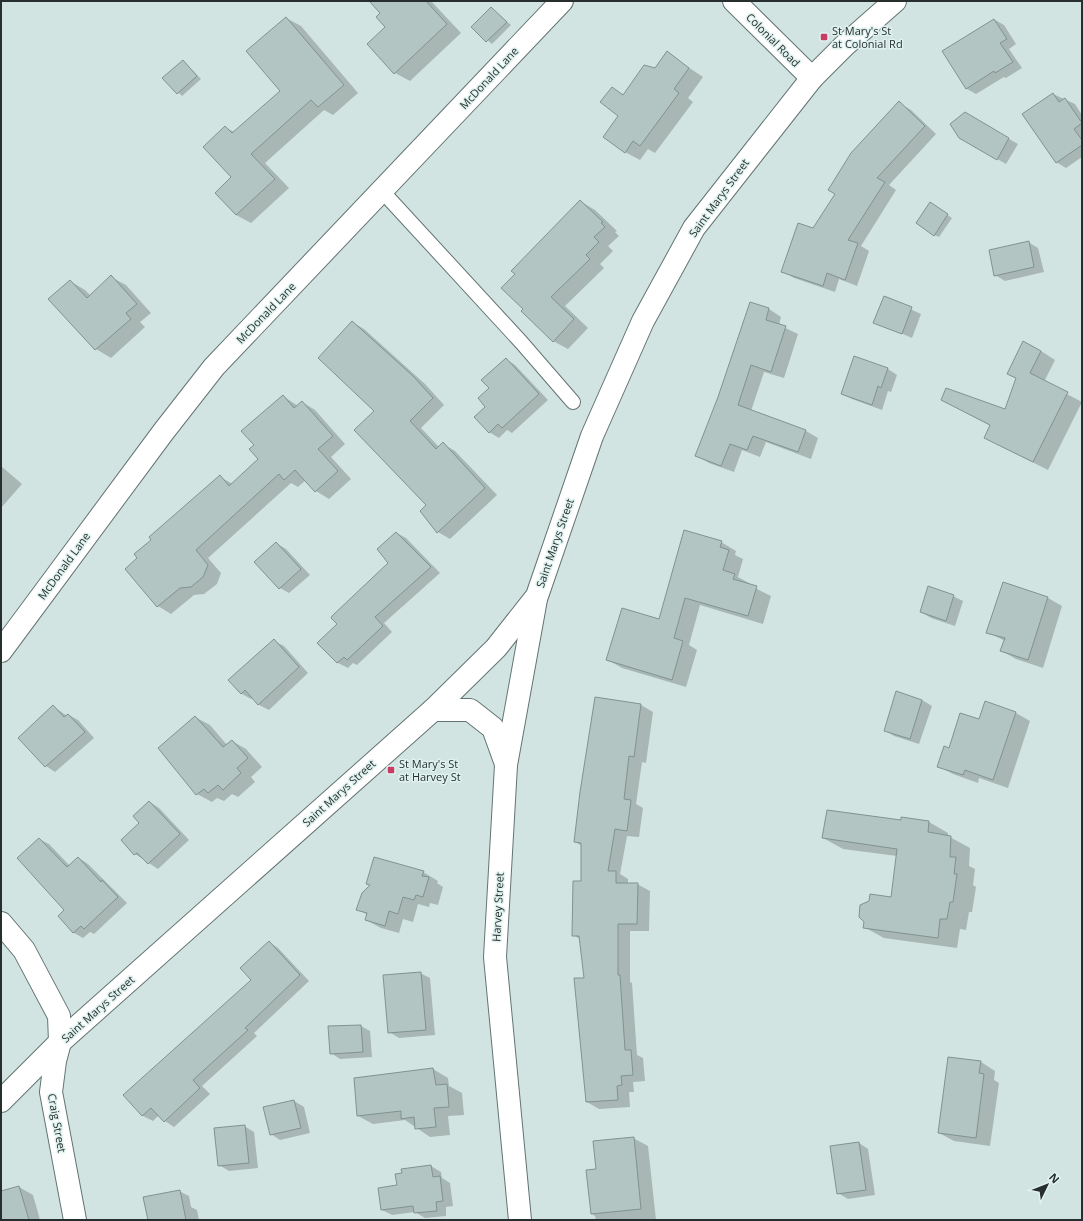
<svg xmlns="http://www.w3.org/2000/svg" width="1083" height="1221" font-family="'Open Sans',sans-serif">
  <rect width="100%" height="100%" fill="#d2e4e2"/>
  <g fill="#0003">
    <path d="M370 1H431L461 33 410 81 395 73 387 27 381 13Z"/>
    <path d="M491 8 511 25 492 44 472 27Z"/>
    <path d="M286 18 301 26 358 93 333 115 324 110 265 163 289 188 251 223 236 215 216 193 232 177 225 127 234 132 282 91Z"/>
    <path d="M995 20 1004 25 1016 44 1009 49 1022 68 1006 78 1004 77 976 94 967 89 944 51Z"/>
    <path d="M667 53 703 77 688 98 693 102 655 153 648 149 640 160 625 152 620 115 612 88 624 95 655 69Z"/>
    <path d="M183 61 201 79 182 96 164 78Z"/>
    <path d="M1053 94 1075 104 1082 115V157L1066 168 1056 162Z"/>
    <path d="M899 103 911 110 936 134 889 185 896 190 861 246 869 251 857 286 839 279 835 292 794 278 782 271 814 229Z"/>
    <path d="M965 114 1018 144 1006 164 960 137Z"/>
    <path d="M580 201 595 210 617 231 615 232 619 236 608 246 613 251 600 264 604 268 565 306 588 328 568 349 553 341 522 311Z"/>
    <path d="M934 206 952 218 939 237 934 235Z"/>
    <path d="M1028 242 1038 248 1044 272 1005 281 995 275Z"/>
    <path d="M111 277 126 285 151 313 140 322 145 327 111 358 96 349 50 299 70 281 85 290 91 296Z"/>
    <path d="M884 297 921 314 912 338 875 322Z"/>
    <path d="M750 303 769 309 781 317 779 325 798 334 784 378 764 372 751 411 806 431 818 438 811 459 766 442 760 457 742 450 734 472 709 463 697 456 719 398Z"/>
    <path d="M352 322 364 329 425 384 444 405 421 428 439 447 443 444 455 451 497 495 450 539 438 532 427 505 375 411Z"/>
    <path d="M1041 351 1055 360 1044 382 1082 402 1048 470 1000 446 991 426 957 408 1005 411 1017 379 1008 374Z"/>
    <path d="M855 357 888 369 897 375 891 392 888 391 882 410 852 399 842 394Z"/>
    <path d="M506 359 515 365 548 400 512 433 507 430 499 438 489 432 487 407 490 388Z"/>
    <path d="M283 396 298 406 302 402 315 410 345 444 331 457 351 479 329 499 316 491 306 480 298 487 291 483 208 558 221 573 217 584 204 594 194 595 171 614 158 606 126 569 139 558 153 540 220 477 233 484 259 459 255 446Z"/>
    <path d="M1 466 22 484 1 508Z"/>
    <path d="M397 533 406 538 440 573 384 623 392 632 357 665 353 663 348 668 338 663 319 643 339 624 390 563Z"/>
    <path d="M721 542 736 551 735 555 743 559 738 577 749 583V585L771 596 763 624 700 605 689 645 697 650 686 687 622 668 608 660 659 620Z"/>
    <path d="M276 543 286 549 310 575 289 593 280 588Z"/>
    <path d="M953 596 963 601 955 626 931 618 921 612Z"/>
    <path d="M1048 598 1062 606 1043 668 1016 659 1002 651 1005 641 987 632Z"/>
    <path d="M274 641 284 646 308 673 269 710 259 705 253 698 251 699 242 694 230 681Z"/>
    <path d="M897 693 922 700 932 706 919 744 894 736 885 730Z"/>
    <path d="M641 705 653 712 646 763 642 762 636 804 643 808 639 837 627 836 620 874 628 879V884H637L650 891 649 931H630V982L632 983 637 1055 643 1058 645 1081 633 1082 634 1092H629L630 1107 599 1109 587 1102 585 979 580 939 573 935 582 882V846L575 842Z"/>
    <path d="M53 706 67 716 69 715 78 720 94 738 55 772 46 766Z"/>
    <path d="M1016 713 1030 721 1008 788 979 778 978 783 953 774 938 766 950 749 980 721Z"/>
    <path d="M195 717 210 725 227 745 232 741 246 749 262 767 251 777 255 782 238 797 232 794 224 801 217 798 212 802 197 794Z"/>
    <path d="M150 802 159 808 189 840 158 869 135 854 141 823Z"/>
    <path d="M902 818 929 822 948 833V836L970 848 969 866 975 869 973 885 976 887 972 912H969L966 930 960 929 957 948 884 938 864 927 892 898 897 856 843 849 823 838 902 821Z"/>
    <path d="M39 839 49 844 70 866 79 858 88 864 127 903 94 934 90 932 83 938 74 933 59 916 66 910Z"/>
    <path d="M423 872 438 881 437 883 443 887 438 905 430 903 429 907 418 904 413 922 403 919 399 933 381 928 366 920 368 915 357 909 371 886 367 884Z"/>
    <path d="M269 942 278 948 309 981 254 1033 257 1036 202 1086 210 1094 174 1127 165 1121 159 1115 153 1121 143 1116 124 1095 252 980Z"/>
    <path d="M420 973 430 978 435 1035 399 1038 389 1032Z"/>
    <path d="M361 1026 370 1031 372 1057 340 1059 331 1053Z"/>
    <path d="M981 1062 995 1071 994 1080 999 1083 990 1146 954 1141 939 1133Z"/>
    <path d="M433 1069 448 1078 449 1086 462 1093 464 1115 448 1116 450 1135 430 1137 405 1120 373 1124 358 1116Z"/>
    <path d="M294 1101 304 1107 310 1133 280 1140 271 1134Z"/>
    <path d="M244 1126 254 1132 258 1168 229 1171 219 1165Z"/>
    <path d="M633 1138 648 1146 656 1220H596L595 1216 592 1214 587 1171 597 1170Z"/>
    <path d="M859 1143 868 1149 875 1195 848 1199 838 1193Z"/>
    <path d="M431 1166 441 1172 442 1178 450 1183 453 1206 446 1207V1216L425 1218 415 1212 392 1215 382 1210 398 1186Z"/>
    <path d="M19 1187 33 1195 40 1220H1V1192Z"/>
    <path d="M179 1191 189 1196 191 1207 197 1210 199 1220H149Z"/>
  </g>
  <g fill="#b3c5c3" stroke="#819290">
    <path d="M369 1H426L447 24 394 74 367 44 385 27 376 17 380 13Z"/>
    <path d="M491 7 507 22 486 42 471 27Z"/>
    <path d="M286 17 344 85 318 107 311 100 251 154 275 179 236 215 215 193 231 177 203 147 225 126 232 133 280 91 246 51Z"/>
    <path d="M994 19 1007 39 1000 43 1013 62 995 73 994 71 966 89 942 51Z"/>
    <path d="M667 51 689 68 674 89 679 93 640 146 633 141 625 153 603 137 618 116 600 102 612 87 623 95 644 65 655 68Z"/>
    <path d="M183 60 197 76 177 94 162 78Z"/>
    <path d="M1053 93 1059 102 1065 98 1082 123 1074 129 1082 140V145L1056 163 1022 114Z"/>
    <path d="M899 101 925 126 877 178 885 182 848 240 858 243 845 280 827 273 823 286 781 272 798 223 813 228 835 194 828 190 851 153Z"/>
    <path d="M965 112 1009 138 997 160 959 138 950 124Z"/>
    <path d="M580 200 603 222 601 223 605 227 594 237 599 242 586 255 590 259 551 297 574 319 553 342 521 311 523 309 501 288 515 274 511 271Z"/>
    <path d="M930 202 948 214 934 236 916 223Z"/>
    <path d="M1029 241 1034 267 994 276 989 250Z"/>
    <path d="M111 275 137 304 126 313 131 319 95 350 48 299 70 280 87 298Z"/>
    <path d="M884 296 912 307 902 334 873 323Z"/>
    <path d="M750 302 769 308 766 320 786 326 771 372 751 365 738 405 806 430 798 452 753 436 747 450 730 444 721 466 695 456 718 397Z"/>
    <path d="M352 321 413 376 433 398 410 421 436 449 443 442 485 488 437 533 420 511 426 505 354 430 374 411 318 358Z"/>
    <path d="M1023 341 1041 351 1030 373 1068 392 1033 462 984 438 990 425 941 400 946 388 1005 409 1016 378 1007 374Z"/>
    <path d="M854 356 888 368 881 388 878 386 872 405 841 394Z"/>
    <path d="M506 358 539 394 502 428 498 424 489 433 474 417 485 407 478 398 489 388 481 380Z"/>
    <path d="M283 395 294 408 302 401 333 436 318 449 338 471 315 492 295 470 284 480 279 474 196 550 208 565 203 577 191 587 180 588 157 607 125 569 137 558 134 554 151 540 149 537 220 475 229 486 258 459 249 449 254 445 241 431Z"/>
    <path d="M684 530 722 541 720 547 729 550 723 570 735 574 733 579 757 586 748 616 685 598 674 638 683 641 672 680 606 660 622 608 659 619Z"/>
    <path d="M396 532 431 567 375 617 383 626 347 660 344 657 337 663 317 643 337 624 331 618 332 616 388 563 377 549Z"/>
    <path d="M276 542 301 569 279 589 254 562Z"/>
    <path d="M1003 582 1048 597 1028 660 1000 651 1005 638 986 633Z"/>
    <path d="M928 586 954 595 946 621 920 612Z"/>
    <path d="M274 639 299 667 258 705 245 690 241 694 228 680Z"/>
    <path d="M896 691 922 700 910 739 884 731Z"/>
    <path d="M595 697 641 704 634 757 629 756 624 799 631 800 627 831 615 829 608 871H616V883H638L637 924H618V975H620L625 1050H631L633 1075 621 1076 622 1085 617 1086 618 1100 586 1102 574 978H584L579 936H572L573 881H581V843L574 842 580 792Z"/>
    <path d="M985 701 1016 712 993 780 965 770 963 775 937 767 944 746 949 748 960 713 979 719Z"/>
    <path d="M53 705 64 717 68 714 85 732 45 767 18 738Z"/>
    <path d="M195 716 223 747 232 740 248 758 237 768 241 773 223 790 218 785 208 793 204 789 196 795 158 748Z"/>
    <path d="M149 801 180 834 148 864 137 853 134 855 121 840 139 823 133 816Z"/>
    <path d="M827 810 901 820V817L929 821 928 832 951 836 950 857H956L954 874H957L953 902H950L947 919H940L938 938 863 928 864 922 859 917 860 905 869 901 870 894 891 897 897 849 822 838Z"/>
    <path d="M39 838 67 867 78 857 101 882 102 880 118 897 84 929 81 926 73 933 58 916 64 910 17 858Z"/>
    <path d="M374 857 424 871 422 876 429 877 423 897 416 895 414 900 403 897 398 914 389 911 385 926 365 920 367 913 356 910 362 893 370 885 366 884Z"/>
    <path d="M269 941 300 975 245 1028 248 1030 193 1080 200 1088 164 1122 151 1108 142 1116 123 1095 251 980 240 968Z"/>
    <path d="M421 972 426 1030 388 1033 383 975Z"/>
    <path d="M361 1025 363 1052 330 1054 328 1026Z"/>
    <path d="M948 1057 981 1061 979 1073 984 1074 976 1138 938 1133Z"/>
    <path d="M433 1068 436 1085 447 1084 449 1107 434 1108 436 1127 415 1129 414 1117 401 1119V1111L357 1116 354 1078Z"/>
    <path d="M294 1100 301 1128 270 1135 263 1107Z"/>
    <path d="M245 1125 249 1163 218 1166 214 1128Z"/>
    <path d="M634 1137 641 1209 591 1214 586 1170 596 1169 593 1141Z"/>
    <path d="M859 1142 866 1190 837 1194 830 1146Z"/>
    <path d="M431 1165 433 1177 440 1176 443 1201 436 1202 437 1211 414 1213 413 1206 381 1210 378 1188 397 1185 395 1174 402 1173 401 1169Z"/>
    <path d="M19 1186 29 1220H1V1191Z"/>
    <path d="M180 1190 186 1220H148L143 1197Z"/>
  </g>
  <g fill="none" stroke-linecap="round" stroke-linejoin="round">
    <g stroke="#637472" stroke-width="16">
      <path id="lane" d="M382 191 521 342 573 402"/>
    </g>
    <g stroke="#637472" stroke-width="24">
      <g id="street">
        <path d="M734 1 812 78"/>
        <path d="M1 651 164 431 214 367 562 1"/>
        <path d="M1 923 24 950 59 1016 60 1042 55 1061 51 1092 75 1220"/>
      </g>
    </g>
    <g stroke="#637472" stroke-width="24">
      <g id="secondary">
        <path d="M433 710H470L493 728 506 764"/>
        <path d="M1 1101 60 1042 433 710 496 648 537 596 592 436 643 321 694 228 812 78 845 45 895 1"/>
        <path d="M520 1220 495 957 506 765 536 599"/>
      </g>
    </g>
    <use href="#lane" stroke="#fff" stroke-width="14"/>
    <use href="#street" stroke="#fff" stroke-width="22"/>
    <use href="#secondary" stroke="#fff" stroke-width="22"/>
  </g>
  <g fill="#cb3c64" stroke="#dff2ef" stroke-width="1.5">
    <rect x="820" y="33" width="8" height="8" rx="2"/>
    <rect x="387" y="766" width="8" height="8" rx="2"/>
  </g>
  <g text-anchor="middle" stroke-width="3" stroke-linejoin="round" paint-order="stroke">
    <g font-size="11" fill="#272f2e" stroke="#dff2ef" text-anchor="start">
      <text x="832" y="35">St Mary's St<tspan x="832" dy="13">at Colonial Rd</tspan></text>
      <text x="399" y="768">St Mary's St<tspan x="399" dy="13">at Harvey St</tspan></text>
    </g>
    <g font-size="11" fill="#272f2e" stroke="#dff2ef">
      <text transform="translate(773 40) rotate(45)" y="4">Colonial Road</text>
      <text transform="translate(489 78) rotate(-47)" y="4">McDonald Lane</text>
      <text transform="translate(719 198) rotate(-54)" y="4">Saint Marys Street</text>
      <text transform="translate(266 313) rotate(-46)" y="4">McDonald Lane</text>
      <text transform="translate(555 543) rotate(-71)" y="4">Saint Marys Street</text>
      <text transform="translate(64 566) rotate(-54)" y="4">McDonald Lane</text>
      <text transform="translate(339 793) rotate(-42)" y="4">Saint Marys Street</text>
      <text transform="translate(498 907) rotate(-87)" y="4">Harvey Street</text>
      <text transform="translate(98 1009) rotate(-42)" y="4">Saint Marys Street</text>
      <text transform="translate(57 1123) rotate(80)" y="4">Craig Street</text>
    </g>
  </g>
  <rect width="1083" height="1221" fill="none" stroke="#272f2e" stroke-width="4"/>
  <g transform="translate(1047 1185) rotate(47)" stroke="#dff2ef" stroke-width="3" paint-order="stroke">
  <path d="M0-3L7 15L0 10L-7 15Z" fill="#272f2e"/>
  <text y="-6" font-size="11" font-weight="bold" text-anchor="middle" fill="#272f2e">N</text>
  </g>
</svg>
